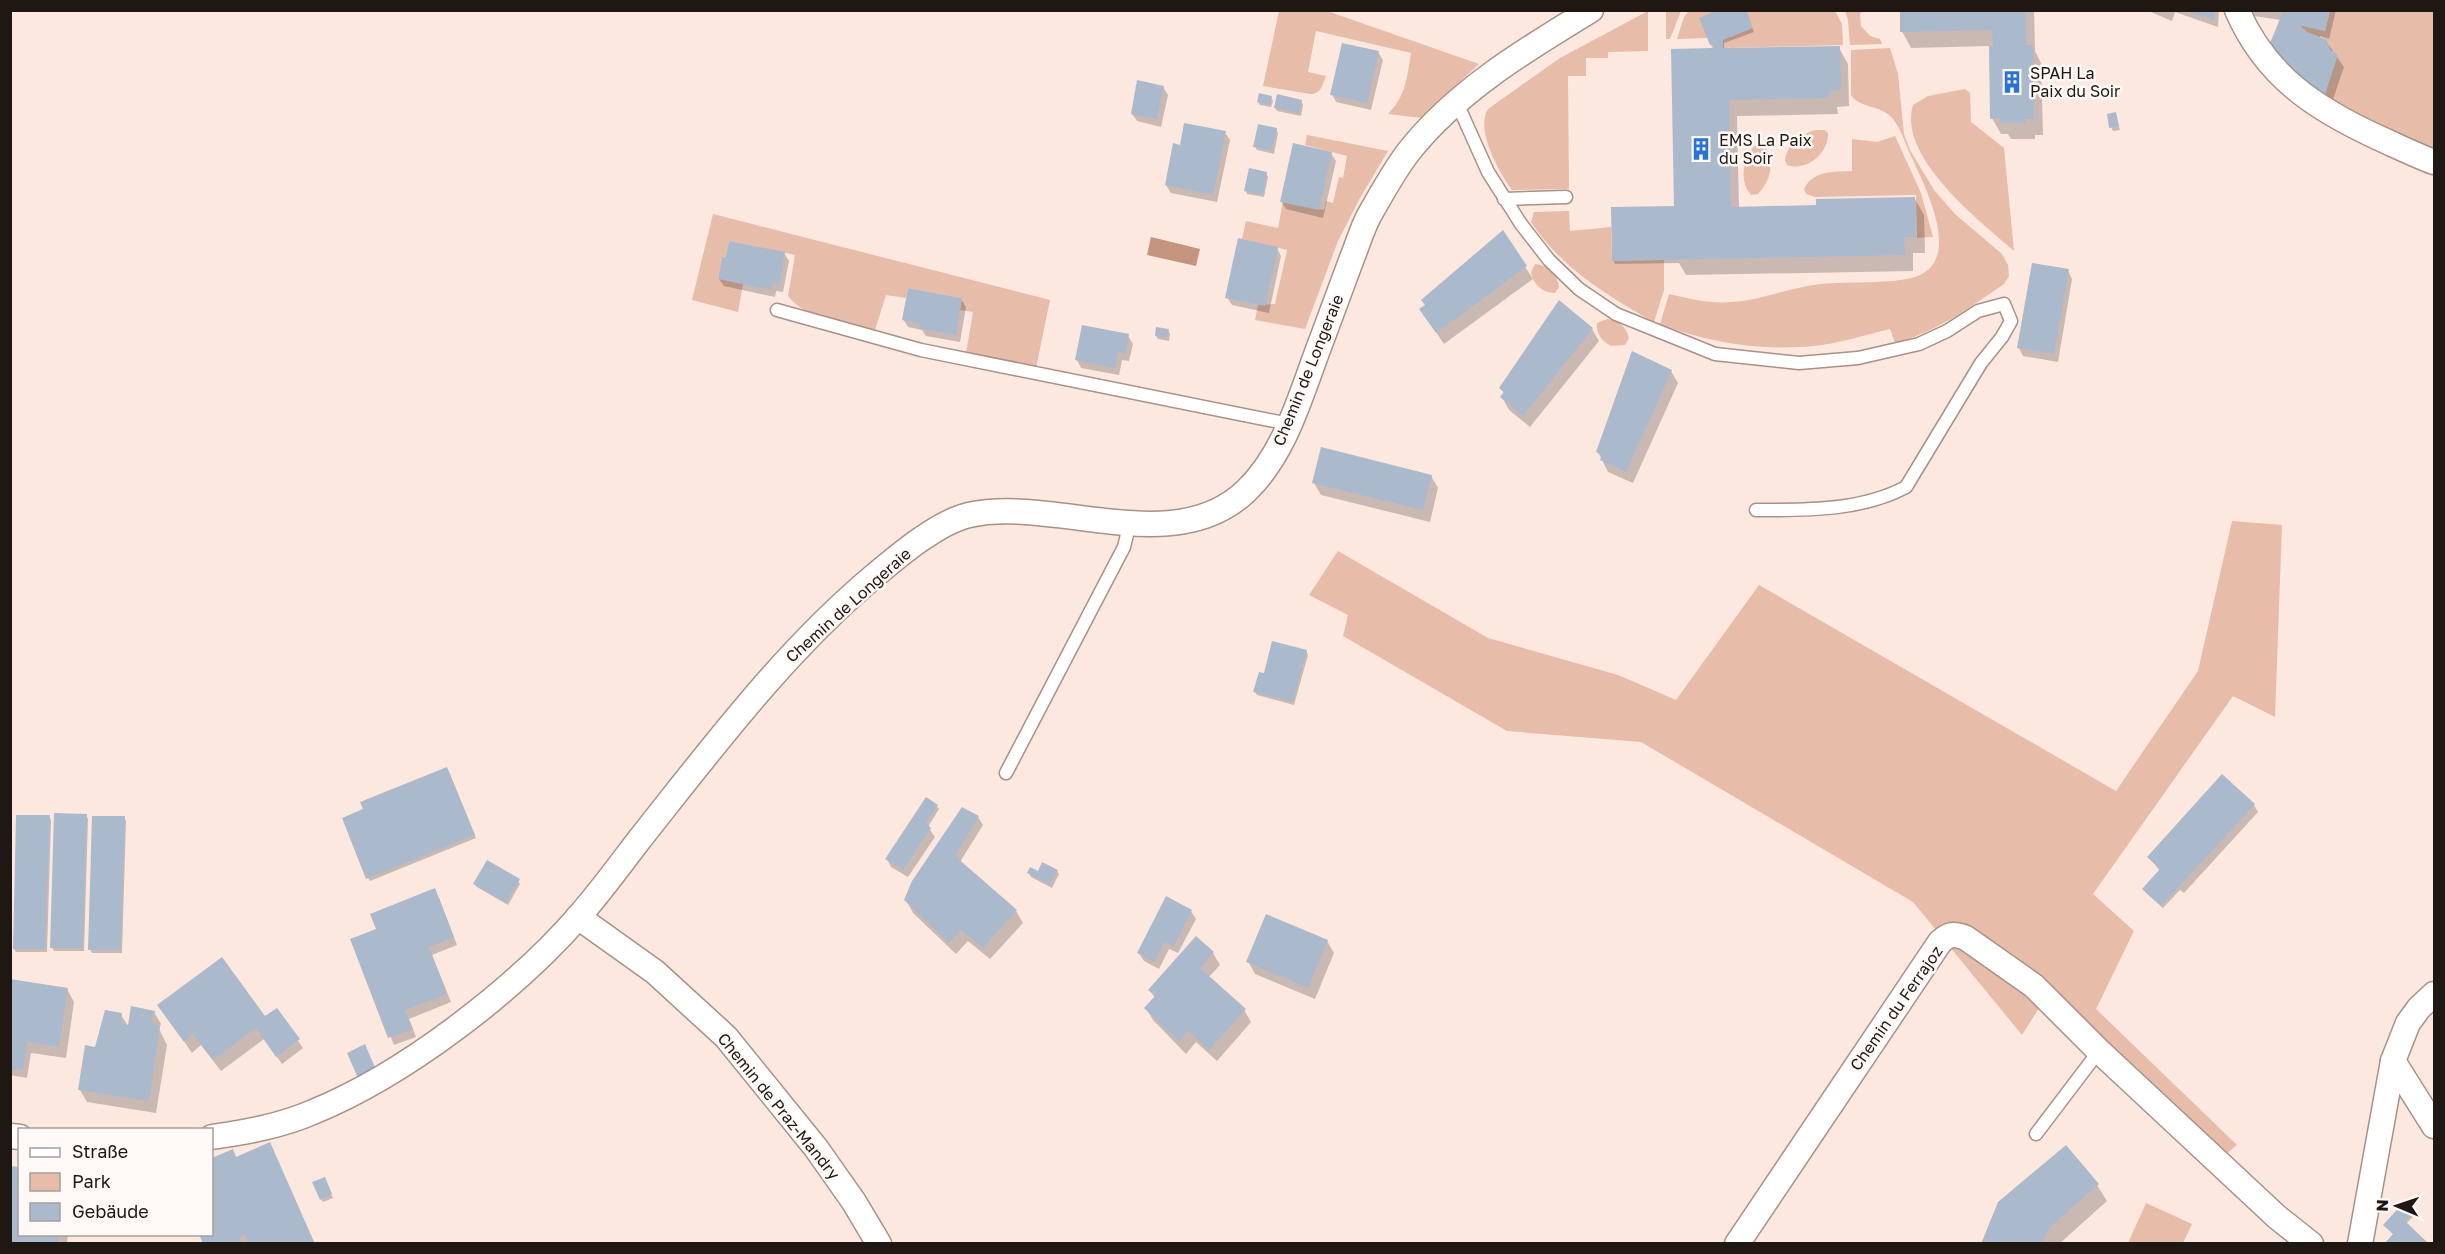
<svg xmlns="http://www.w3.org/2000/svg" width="2445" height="1254" font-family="'Golos Text',sans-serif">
  <rect width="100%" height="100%" fill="#fce8df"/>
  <g fill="#e7bca8">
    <path d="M1279 11H1327L1479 64 1421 118 1388 114C1406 96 1407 77 1411 53L1316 31 1308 72 1326 76C1322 86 1321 94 1310 94L1263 86Z"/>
    <path d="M1648 11V51L1608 52V58H1586V76H1568L1569 189 1512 190C1499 172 1475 130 1488 109L1560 58Z"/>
    <path d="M1666 11H1681L1670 39H1666Z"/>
    <path d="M1689 11H1718L1707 38 1677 39 1684 17Z"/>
    <path d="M1746 11H1835L1842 24 1843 45 1723 48V40Z"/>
    <path d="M1845 11H1863L1860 14 1861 26 1870 36 1880 39 1882 44 1850 45 1848 20Z"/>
    <path d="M2330 11H2434V150L2324 97 2338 54 2330 50 2327 40 2307 32 2299 25 2325 31Z"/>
    <path d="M1890 48 1898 74 1904 134 1910 150 1934 190 1955 214 2002 254 2008 265 2009 276 2004 284C1969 308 1936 332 1895 343L1890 329C1865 335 1840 343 1814 346 1763 351 1707 343 1660 324L1669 294C1690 299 1711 304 1732 302 1762 300 1791 287 1821 284 1849 281 1897 285 1920 275 1961 256 1925 187 1913 160 1906 147 1902 130 1893 119 1881 104 1860 109 1851 95V50Z"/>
    <path d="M1965 89 1970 93 1971 122 2004 148 2014 251C1980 221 1897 157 1913 105L1928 96Z"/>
    <path d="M1815 130H1825L1828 133C1829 153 1806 172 1787 165L1785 160C1787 144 1800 135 1815 130Z"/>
    <path d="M1307 135 1388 151 1360 198 1338 241 1305 329 1255 320 1258 305 1275 304 1287 250 1242 239 1246 221 1278 228 1283 202 1324 210 1326 201 1333 203 1339 177 1343 178 1347 156 1305 145Z"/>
    <path d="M1895 136 1921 193 1933 237 1917 238 1916 195 1815 197 1806 194 1804 189C1814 170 1833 172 1852 171V139L1877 142Z"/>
    <path d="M1758 143 1766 148C1774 165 1771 180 1758 194L1751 195C1738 180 1743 155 1758 143Z"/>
    <path d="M1569 211 1570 231 1611 227 1612 261 1664 260V290L1654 322C1609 297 1560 267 1531 222L1534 212Z"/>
    <path d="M713 214 1050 300 1036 368 966 353 973 312 960 310 962 298 908 288 906 298 886 295 875 330C848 323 806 320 788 296L795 255 729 241 725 258H722L718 278 743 284 738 312 692 300Z"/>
    <path d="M1535 264C1549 265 1557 274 1559 287L1555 293C1542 293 1533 284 1531 272Z"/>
    <path d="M1607 319C1619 320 1626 327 1629 338L1625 345 1611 346C1602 341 1596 334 1597 323Z"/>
    <path d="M2232 521 2282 525 2275 717 2233 696 2093 894 2134 931 2096 1009 2237 1145 2211 1167 2039 1008 2022 1035 1913 902 1641 742 1507 731 1343 636 1348 615 1309 595 1338 551 1488 638 1618 675 1676 700 1759 585 2116 791 2198 671Z"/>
    <path d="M2146 1203 2192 1224 2183 1243H2128Z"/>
  </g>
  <path fill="#c4947d" d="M1151 237 1200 249 1196 266 1147 255Z"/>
  <g fill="#0003">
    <path d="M1745 10 1754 32 1724 43V50L1839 48 1848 64 1849 106 1837 107 1838 114 1737 116 1739 208 1817 207 1915 199 1924 215 1925 253H1913V271L1686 275 1679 263 1615 264 1613 260 1676 212 1714 50 1711 45Z"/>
    <path d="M1901 10H2034L2035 51 2041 63 2043 135H2035V139H2011L2008 134H2001L1992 118 1990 46 1911 48 1902 31Z"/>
    <path d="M2146 10H2219L2218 27 2175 12 2172 21Z"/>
    <path d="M2245 10H2336L2329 39 2320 36V39L2326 41 2344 67 2330 108 2281 20 2247 15Z"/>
    <path d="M1378 52 1383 60 1371 110 1336 102 1332 94Z"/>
    <path d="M1163 87 1168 95 1161 127 1137 121 1132 114Z"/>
    <path d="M1271 97 1273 101 1271 107 1260 105 1258 102Z"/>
    <path d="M1301 101 1303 105 1301 116 1277 111 1275 107Z"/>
    <path d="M2115 114 2120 130 2113 131 2111 127Z"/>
    <path d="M1276 129 1278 133 1274 154 1257 150 1255 146Z"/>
    <path d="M1225 133 1230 140 1217 202 1171 193 1166 185 1181 147Z"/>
    <path d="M1331 153 1336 161 1323 218 1286 209 1281 201Z"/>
    <path d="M1266 173 1268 177 1264 197 1247 194 1245 190Z"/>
    <path d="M1502 232 1533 279 1444 344 1421 310Z"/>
    <path d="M1277 248 1281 256 1269 313 1232 305 1227 297Z"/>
    <path d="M784 253 789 261 783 292 776 291 775 297 724 286 719 279Z"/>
    <path d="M2068 271 2072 279 2058 362 2023 356 2019 348Z"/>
    <path d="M961 299 966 307 960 342 926 336 922 330 908 327 903 319Z"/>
    <path d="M1592 329 1599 341 1530 427 1509 410 1502 397 1504 394 1501 388Z"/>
    <path d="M1168 330 1170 334 1169 341 1158 339 1156 336Z"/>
    <path d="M1128 336 1133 344 1129 361 1122 360 1119 375 1081 368 1077 360Z"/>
    <path d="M1671 371 1678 383 1633 483 1608 472 1598 452Z"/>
    <path d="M1431 476 1438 488 1430 522 1321 495 1314 483Z"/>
    <path d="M1306 651 1308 655 1294 705 1257 695 1255 692Z"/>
    <path d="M449 772 476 838 370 881 368 878Z"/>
    <path d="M2254 805 2258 812 2184 893 2180 890 2163 908 2146 893 2144 889 2160 871 2149 857Z"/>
    <path d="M937 806 939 809 928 827 935 837 908 877 891 867 887 859Z"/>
    <path d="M86 815 88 819 84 951H54L52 947Z"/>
    <path d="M49 816 51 820 47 952H16L14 949Z"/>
    <path d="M124 817 126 821 122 953H92L90 949Z"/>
    <path d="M978 817 983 825 960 862 1016 911 1023 923 990 959 968 941 956 954 913 913 906 900Z"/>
    <path d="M1057 871 1059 874 1052 888 1031 877 1029 873Z"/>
    <path d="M518 881 520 884 508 905 477 887 475 884Z"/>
    <path d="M439 898 457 945 432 955 451 1002 409 1019 416 1037 394 1045 352 940 378 930Z"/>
    <path d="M1191 911 1196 919 1178 953 1169 949 1159 969 1144 961 1139 953Z"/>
    <path d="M1327 941 1334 953 1315 999 1255 974 1248 961Z"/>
    <path d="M1213 953 1220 965 1208 978 1244 1010 1251 1022 1217 1061 1196 1042 1186 1054 1153 1020 1146 1008 1155 998 1150 990Z"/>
    <path d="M10 981 67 989 74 1002 66 1058 31 1053 27 1078 10 1075Z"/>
    <path d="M159 1005 263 1017 277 1010 303 1048 282 1064 264 1039 221 1071 201 1045 192 1053Z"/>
    <path d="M154 1012 161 1024 159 1029 167 1045 156 1113 87 1102 80 1090 96 1049 121 1015 129 1027Z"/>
    <path d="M232 1150 236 1158 250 1242 205 1244 212 1234V1228L215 1226 212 1219V1206L216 1204 212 1194V1159Z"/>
    <path d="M326 1182 333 1198 323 1202 321 1199Z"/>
    <path d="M2097 1185 2107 1201 2059 1244H1982Z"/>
    <path d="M2415 1211 2416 1214 2394 1235 2385 1225Z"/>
    <path d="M20 1234H68L67 1244H10Z"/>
  </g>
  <g fill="#abb9cd">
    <path d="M1718 10H1746L1753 28 1723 40V48L1840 46 1841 90 1829 91V98L1729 100 1731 207 1816 205V199L1915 197 1916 237H1904L1905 255 1612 261 1611 207 1674 206 1671 49 1714 48V44L1710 45 1699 18Z"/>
    <path d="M1900 10H2026V45H2033L2034 119H2026V123H2000V118L1990 119 1989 46H1993L1992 30 1900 32Z"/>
    <path d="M2187 10H2214V20L2187 11Z"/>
    <path d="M2271 10H2330L2325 31 2299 25 2307 32 2327 40 2330 50 2338 54 2324 97 2307 90 2268 48 2282 14Z"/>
    <path d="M1342 43 1379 51 1367 103 1330 95Z"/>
    <path d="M1137 80 1164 86 1157 119 1131 114Z"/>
    <path d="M1259 93 1272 96 1270 105 1257 102Z"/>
    <path d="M1277 94 1302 100 1299 113 1274 108Z"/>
    <path d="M2116 112 2119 126 2109 128 2107 114Z"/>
    <path d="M1184 123 1226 131 1213 195 1165 185 1173 143 1180 145Z"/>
    <path d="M1258 124 1277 128 1272 151 1253 147Z"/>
    <path d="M1293 143 1332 152 1319 210 1280 202Z"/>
    <path d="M1249 168 1267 172 1263 195 1244 191Z"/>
    <path d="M1503 230 1527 266 1436 333 1419 309 1425 305 1421 300Z"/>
    <path d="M1238 238 1278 247 1265 306 1225 298Z"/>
    <path d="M729 241 785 252 779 285 772 284 771 290 718 279 722 257 725 258Z"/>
    <path d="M2032 263 2069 269 2054 354 2017 348Z"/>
    <path d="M908 288 962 298 956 335 919 329 920 323 902 320Z"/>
    <path d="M1559 300 1593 328 1523 416 1500 397 1504 392 1499 388Z"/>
    <path d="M1082 325 1129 334 1125 354 1118 352 1115 368 1075 360Z"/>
    <path d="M1156 327 1169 329 1167 338 1155 336Z"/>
    <path d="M1632 351 1672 370 1626 472 1600 460 1602 455 1596 452Z"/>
    <path d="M1321 447 1432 475 1423 510 1312 483Z"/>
    <path d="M1272 641 1307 650 1293 702 1253 692 1259 672 1264 673Z"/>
    <path d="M447 767 475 835 366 879 342 818 363 809 360 802Z"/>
    <path d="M2222 774 2255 804 2161 906 2142 889 2160 869 2147 857Z"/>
    <path d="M926 797 938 805 926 823 931 828 903 870 885 859Z"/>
    <path d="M962 807 979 816 955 856 1017 910 983 948 961 930 949 943 904 900 912 881Z"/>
    <path d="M54 813 87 814 83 948H50Z"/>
    <path d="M16 815H50L45 949H13Z"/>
    <path d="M92 816H125L121 950H88Z"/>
    <path d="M487 860 520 879 506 903 473 884Z"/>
    <path d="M1042 862 1058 870 1050 885 1027 873 1030 867 1038 871Z"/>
    <path d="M435 888 454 937 429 947 447 994 405 1010 413 1029 388 1038 350 939 376 929 370 914Z"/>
    <path d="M1166 896 1192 910 1174 946 1164 942 1154 962 1137 953Z"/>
    <path d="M1266 914 1328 940 1308 988 1246 962Z"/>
    <path d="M1196 936 1214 952 1200 968 1246 1009 1209 1050 1188 1031 1179 1042 1144 1008 1155 996 1148 990Z"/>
    <path d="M222 957 265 1016 277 1008 300 1039 276 1057 256 1028 213 1060 193 1034 184 1042 157 1005Z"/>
    <path d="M10 979 68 988 59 1047 27 1042 23 1070 10 1069Z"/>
    <path d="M131 1006 155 1011 151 1022 160 1027 149 1101 78 1090 85 1045 95 1047 105 1010 122 1013 121 1023 128 1025Z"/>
    <path d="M365 1044 376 1070 358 1078 347 1053Z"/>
    <path d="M270 1142 315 1244H249L245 1234 239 1237 243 1244H203L199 1234H212L213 1225 212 1158 233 1149 236 1157Z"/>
    <path d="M2066 1145 2099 1184 2049 1228 2041 1244H1981L1998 1202Z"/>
    <path d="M10 1166 20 1167V1234H58V1244H10Z"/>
    <path d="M325 1177 332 1194 320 1200 312 1182Z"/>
    <path d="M2406 1200 2416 1210 2405 1221 2429 1244H2384L2393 1234 2383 1225Z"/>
  </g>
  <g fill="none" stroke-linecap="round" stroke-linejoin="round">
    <g stroke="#a89186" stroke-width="15">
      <g id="lane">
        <path d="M1457 103 1488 172 1521 224 1549 260 1579 289 1616 314 1715 354 1799 363 1858 358 1919 344 1947 331 1978 311 2004 304 2011 321 2002 337 1981 363 1906 487C1861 511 1806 510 1756 510"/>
        <path d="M1504 199 1566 197"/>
        <path d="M777 310 921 350 1289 424"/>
        <path d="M1006 773 1124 547 1130 522"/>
        <path d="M2036 1134 2099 1051"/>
      </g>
    </g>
    <g stroke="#a89186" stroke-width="27">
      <g id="street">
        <path d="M2237 10C2266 77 2316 109 2379 138 2397 146 2415 155 2434 162"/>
        <path d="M578 917 655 972 726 1037 816 1148 854 1202 879 1244"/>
        <path d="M2393 1061 2434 1126"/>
        <path d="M10 1136 20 1137"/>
        <path d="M212 1137C246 1132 281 1126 313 1112 404 1075 515 990 580 915 601 891 620 865 639 840 712 748 783 653 873 577 898 556 938 522 969 515 1055 496 1174 560 1246 491 1287 452 1302 390 1322 339 1332 312 1342 285 1352 258 1358 244 1362 228 1370 214 1382 193 1395 169 1410 150 1458 90 1527 49 1591 10"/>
        <path d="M1737 1244 1940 942C1949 934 1954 933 1966 938L2034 986 2099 1051 2277 1217 2311 1244"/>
        <path d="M2360 1244 2393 1061 2408 1023 2419 1008 2434 994"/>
      </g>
    </g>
    <use href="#lane" stroke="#fff" stroke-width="12"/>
    <use href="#street" stroke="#fff" stroke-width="24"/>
  </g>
  <defs>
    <g id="building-bare" transform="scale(1.8)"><path d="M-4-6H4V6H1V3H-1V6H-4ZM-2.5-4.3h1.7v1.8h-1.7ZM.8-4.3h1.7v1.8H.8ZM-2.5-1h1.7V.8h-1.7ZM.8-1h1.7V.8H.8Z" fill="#2872de" stroke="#fef9f6" stroke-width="2.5" paint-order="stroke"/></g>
  </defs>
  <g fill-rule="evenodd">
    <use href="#building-bare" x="2012" y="82"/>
    <use href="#building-bare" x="1701" y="149"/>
  </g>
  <g text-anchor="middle" stroke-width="5" stroke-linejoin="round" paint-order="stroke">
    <g font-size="16" fill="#1f1712" stroke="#fef9f6" text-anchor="start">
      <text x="2030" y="79">SPAH La<tspan x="2030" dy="18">Paix du Soir</tspan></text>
      <text x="1719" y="146">EMS La Paix<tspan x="1719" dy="18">du Soir</tspan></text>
    </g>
    <g font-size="16" fill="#1f1712" stroke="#fef9f6">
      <text transform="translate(1308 370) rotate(-68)" y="6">Chemin de Longeraie</text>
      <text transform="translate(848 605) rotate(-42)" y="6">Chemin de Longeraie</text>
      <text transform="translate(1896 1008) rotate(-55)" y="6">Chemin du Ferrajoz</text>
      <text transform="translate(779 1106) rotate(51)" y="6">Chemin de Praz-Mandry</text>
    </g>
  </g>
  <rect width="2445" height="1254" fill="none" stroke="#1f1712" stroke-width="24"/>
  <rect x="18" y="1128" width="195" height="108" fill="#fef9f6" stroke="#a59f9b" stroke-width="1.5"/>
  <rect x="30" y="1148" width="30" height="9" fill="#ffffff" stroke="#a59f9b" stroke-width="1.5"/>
  <text x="72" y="1158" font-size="18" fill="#1f1712">Straße</text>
  <rect x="30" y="1173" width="30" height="18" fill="#e7bca8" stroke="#a59f9b" stroke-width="1.5"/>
  <text x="72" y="1188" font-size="18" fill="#1f1712">Park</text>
  <rect x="30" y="1203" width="30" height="18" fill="#abb9cd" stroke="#a59f9b" stroke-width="1.5"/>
  <text x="72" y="1218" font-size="18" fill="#1f1712">Gebäude</text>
  <g transform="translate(2397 1206) rotate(272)" stroke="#fef9f6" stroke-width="4.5" paint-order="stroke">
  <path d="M0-4.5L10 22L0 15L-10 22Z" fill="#1f1712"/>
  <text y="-9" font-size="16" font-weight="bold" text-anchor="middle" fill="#1f1712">N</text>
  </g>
</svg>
